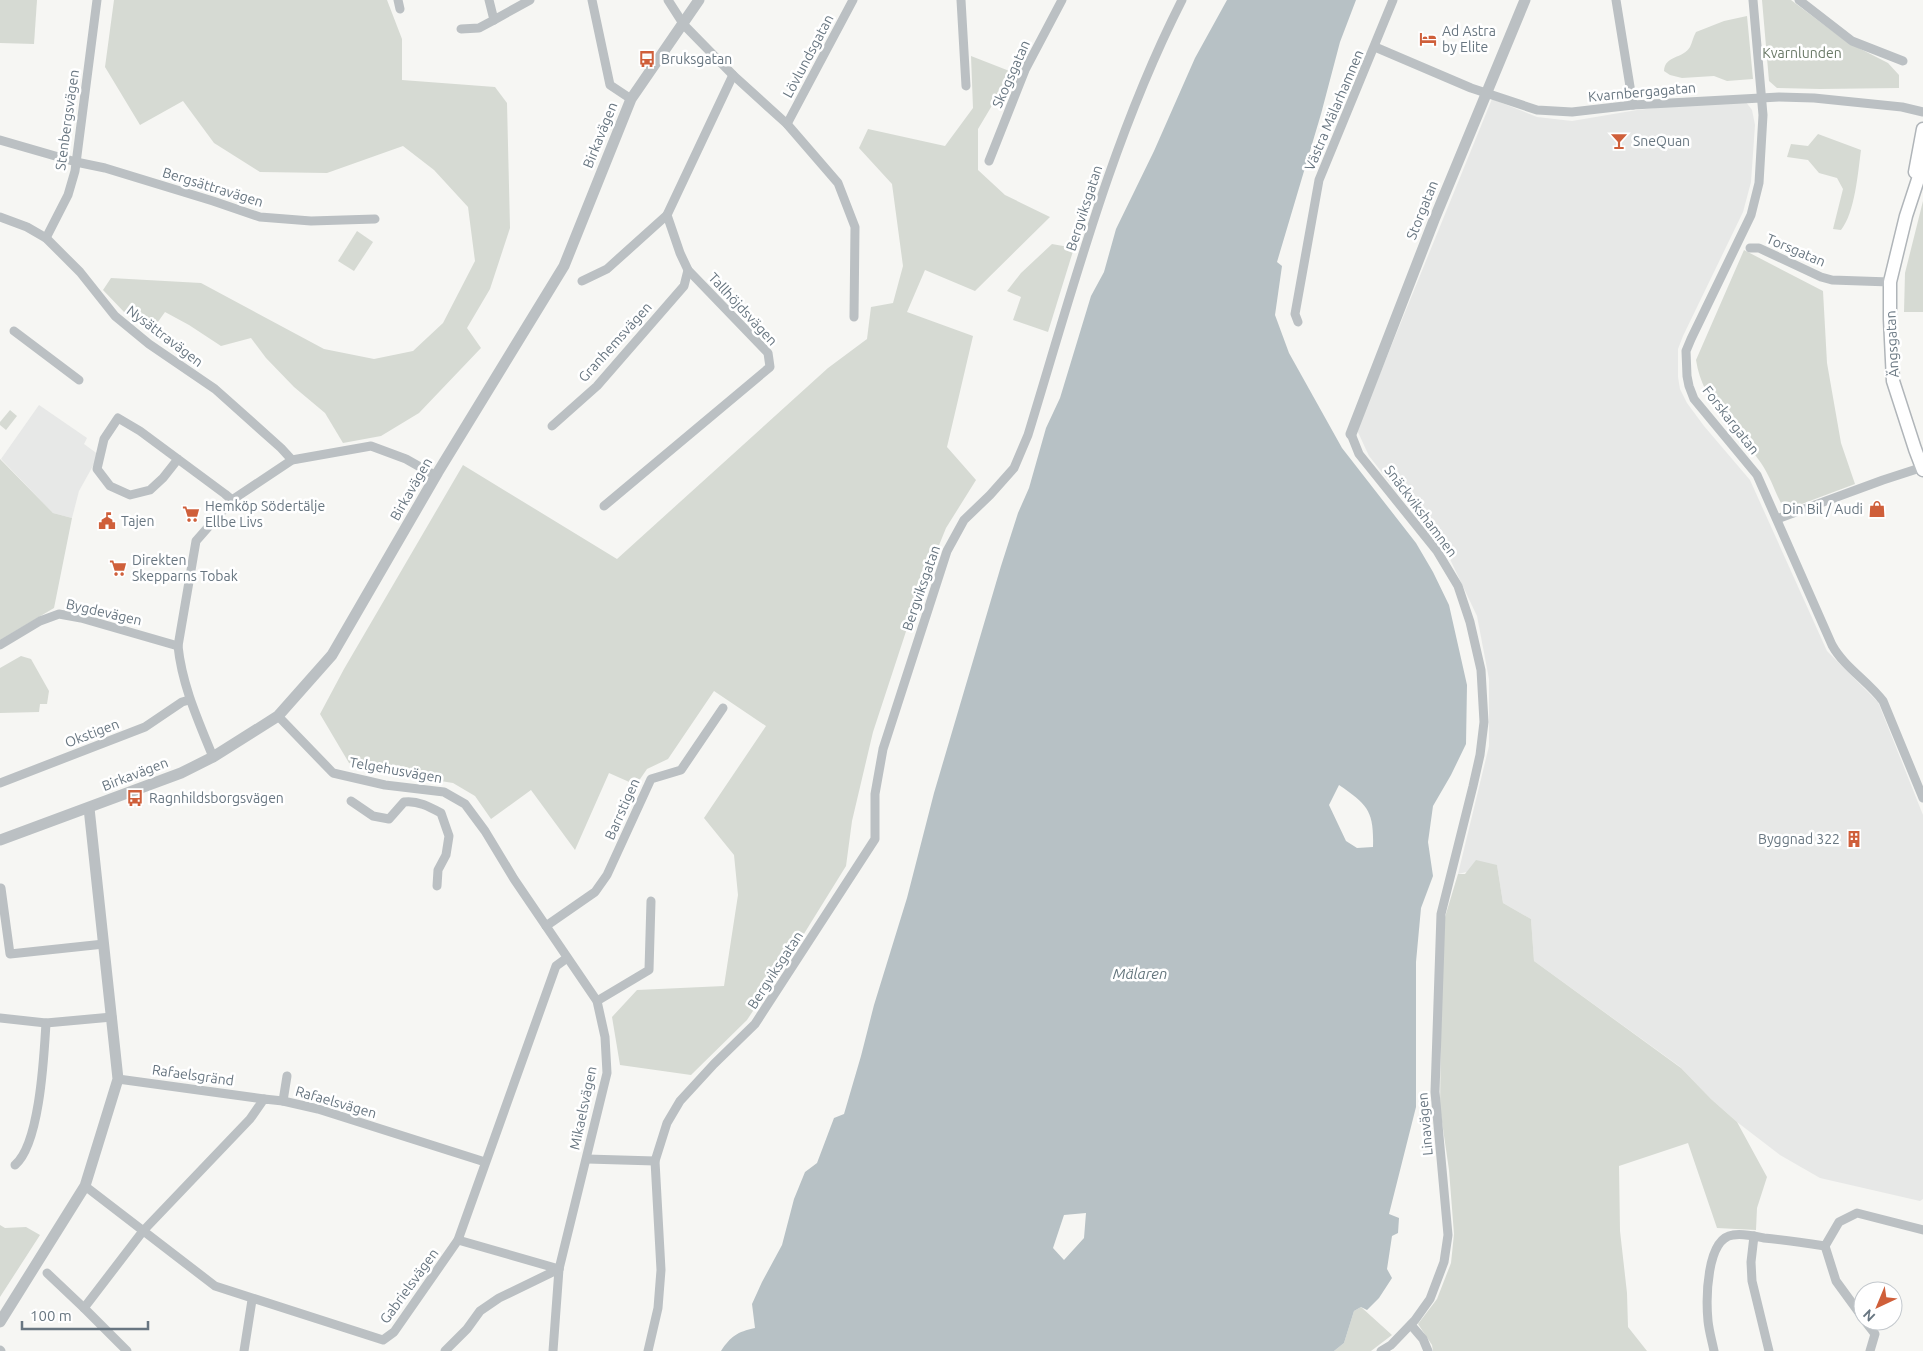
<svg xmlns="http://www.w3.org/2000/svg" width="1923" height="1351" font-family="Ubuntu,sans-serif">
  <rect width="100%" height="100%" fill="#f6f6f3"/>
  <g fill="#e7e8e7">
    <path d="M1492 99 1537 117 1572 121 1637 110 1694 104 1746 102 1752 110 1755 125 1751 182 1743 212 1683 336 1678 349V377L1680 389 1687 403 1704 426 1750 480 1827 651 1878 702 1923 815V1199L1920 1201 1820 1178 1780 1155 1737 1122 1711 1099 1679 1066 1534 961 1531 919 1503 903 1497 865 1458 874 1489 746V679L1477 616 1449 557 1369 456 1357 430Z"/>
    <path d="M39 405 87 438 84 444 99 455 79 491 72 518 53 513 1 459Z"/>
  </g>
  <g fill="#d6dad3">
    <path d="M0 0H37L34 44 0 43Z"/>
    <path d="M114 0H387L402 39V80L495 87 507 103 510 228 490 289 467 328 481 348 419 413 381 436 343 443 325 413 294 387 266 358 251 338 221 346 189 325 165 312 150 333 125 313 103 290 111 278 201 283 324 349 374 359 413 351 443 323 475 261 468 207 434 170 403 146 327 173 260 172 214 143 183 101 140 125 105 67Z"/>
    <path d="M1762 0H1791L1847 42 1888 63 1899 75V88L1820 89 1777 88 1769 81Z"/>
    <path d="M1747 16 1753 79 1727 81 1714 76 1682 78 1670 75 1664 71C1665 55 1683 59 1690 47 1692 43 1693 37 1696 32L1724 21Z"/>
    <path d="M971 56 1012 72 978 129V170L1005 195 1050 217 975 291 925 270 907 312 973 336 947 447 976 480 946 528 914 607 873 732 852 821 846 866 802 937 747 1020 691 1075 620 1065 612 1017 637 990 724 986 738 895 734 855 704 818 766 726 714 691 668 759 647 769 636 785 609 773 575 850 531 790 491 819 475 796 453 783 385 772 349 763 320 714 344 669 463 465 617 559 828 368 867 339 871 307 893 303 903 266 892 184 859 148 868 129 945 146 973 108Z"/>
    <path d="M1818 134 1861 150C1858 172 1855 213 1841 230L1833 229 1843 189 1837 178 1819 173 1808 160 1787 157 1791 144 1808 146Z"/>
    <path d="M1923 201V312H1904L1905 273Z"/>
    <path d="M357 231 373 242 354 271 338 261Z"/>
    <path d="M1052 244 1074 248 1048 332 1013 320 1021 297 1007 291 1021 273Z"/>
    <path d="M1744 250 1823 291 1827 363 1841 443 1855 484 1791 508 1782 505C1775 492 1770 476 1761 463 1737 428 1703 405 1696 360Z"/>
    <path d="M10 410 17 416 6 430 0 425V422Z"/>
    <path d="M0 459 53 513 72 518 54 608 0 640Z"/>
    <path d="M21 656 31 659 49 691 47 704H40L39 712 0 713V668Z"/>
    <path d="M1476 860 1497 865 1503 903 1531 919 1534 961 1681 1068 1711 1099 1737 1122 1767 1177 1757 1208 1756 1230 1717 1228 1688 1143 1619 1166 1620 1231 1627 1293 1628 1327 1647 1351H1433L1432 1345 1418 1324 1437 1299 1451 1263 1454 1234 1449 1170 1440 1108 1442 949 1445 917 1458 874H1465Z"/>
    <path d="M0 1225 5 1228 26 1227 40 1235 0 1297Z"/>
    <path d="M1361 1307 1392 1335 1371 1351H1334L1344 1343 1354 1311Z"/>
  </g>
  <path fill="#b7c1c5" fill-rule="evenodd" d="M1227 0H1356L1340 42 1321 114 1277 262 1282 266 1275 315 1289 353 1342 448 1416 543 1433 572 1449 605 1467 685 1466 744 1451 775 1433 806 1428 842 1433 876 1421 908 1416 962V1107L1389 1214 1399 1218 1398 1233 1392 1236 1387 1269 1392 1278 1379 1298 1367 1310 1361 1307 1354 1311 1344 1343 1334 1351H721C731 1336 737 1332 755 1328L752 1304 762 1282 782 1245 794 1199 805 1172 817 1163 834 1118 844 1114 861 1056 874 1005 907 898 934 793 1001 566 1018 513 1029 488 1046 428 1060 398 1091 296 1104 272 1116 229 1154 151 1195 58ZM1339 785C1368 805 1374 811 1373 847L1357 848 1346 841 1329 805ZM1086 1213 1084 1238 1064 1260 1053 1248 1064 1215Z"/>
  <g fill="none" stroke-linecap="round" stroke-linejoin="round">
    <g stroke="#b0b5b9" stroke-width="15">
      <g id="secondary">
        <path d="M1923 164 1906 216 1890 282V319L1893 381 1915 449 1923 470"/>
        <path d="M1915 172 1923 129"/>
      </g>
    </g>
    <g stroke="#bbc0c3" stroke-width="9">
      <path d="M398 0 400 9"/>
      <path d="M592 0 610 85 631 99"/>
      <path d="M668 0 684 25 733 75 787 124 838 183 855 227 854 317"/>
      <path d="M961 0 966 86"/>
      <path d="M1616 0 1633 105"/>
      <path d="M1753 0 1763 115 1759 183 1751 215 1691 339 1686 351 1687 376 1689 386 1694 399 1757 475 1832 645C1844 667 1868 681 1883 701L1923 798"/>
      <path d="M1799 0 1852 41 1903 61"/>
      <path d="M494 20 530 0"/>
      <path d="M461 29 479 28 494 20 489 0"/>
      <path d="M1375 47 1471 88 1537 110 1572 112 1633 105 1779 97 1814 98 1902 107 1923 112"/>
      <path d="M787 124 853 0"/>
      <path d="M0 140 76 162 105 168 213 201 260 217 311 221 375 219"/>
      <path d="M989 161 1025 70 1062 0"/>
      <path d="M0 217 27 227 46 238 80 272 115 316 149 344 215 389 281 448 292 460"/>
      <path d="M46 238 68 195 75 171 97 0"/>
      <path d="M1750 248H1759L1821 277 1832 280 1890 282"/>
      <path d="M582 281 607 269 667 215"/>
      <path d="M1298 322 1295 314 1319 180 1393 0"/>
      <path d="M14 331 79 380"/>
      <path d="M552 426 597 386 684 286 688 270"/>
      <path d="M1351 434 1359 454 1437 551 1458 586 1470 622 1481 670 1484 722 1480 755 1473 786 1441 914 1435 1092 1448 1235 1444 1262 1430 1299 1415 1320 1391 1345 1381 1351"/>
      <path d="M178 459 163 478 150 490 130 495 110 486 97 469 104 439 118 418 140 431 225 494 232 500"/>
      <path d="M604 506 770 367 768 353 688 270 680 253 667 215 733 75"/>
      <path d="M1777 519 1883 480 1923 467"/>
      <path d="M0 645 40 621 59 614 81 618 178 646"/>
      <path d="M278 716 333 773 385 785 444 792 465 804 485 831 514 879 597 1001 605 1037 607 1073 559 1269 553 1351"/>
      <path d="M213 757C198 720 182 685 178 646L196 541 232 500 292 460 371 446 406 459 436 476"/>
      <path d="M0 783 145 727 182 702 189 700"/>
      <path d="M351 801 373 816 389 819 404 802C417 800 430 807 441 813L449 836 446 855 438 870 437 886"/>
      <path d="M1 888 10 954 104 944"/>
      <path d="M546 926 595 892 607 875 651 779 681 770 723 708"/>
      <path d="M597 1001 649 970 651 901"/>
      <path d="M0 1018 46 1023 112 1017"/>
      <path d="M118 1079 264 1099"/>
      <path d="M283 1101 287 1076"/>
      <path d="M587 1159 655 1161"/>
      <path d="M15 1165C40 1144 44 1055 46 1023"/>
      <path d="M85 1186 215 1286 383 1340 394 1332 458 1240 556 966 567 958"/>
      <path d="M1754 1236 1751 1262 1752 1281 1769 1351"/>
      <path d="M458 1240 559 1269"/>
      <path d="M1825 1246 1836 1281 1863 1318"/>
      <path d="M47 1273 84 1308"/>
      <path d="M1865 1321 1875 1334 1870 1351"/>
      <path d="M1411 1325 1423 1339 1428 1351"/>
      <path d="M0 1350 1 1351"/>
      <path d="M127 1351 84 1308 143 1231 250 1119 264 1099 283 1101 318 1109 485 1162"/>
      <path d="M244 1351 252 1300"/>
      <path d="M445 1351 467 1329 480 1311 499 1298 559 1269"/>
      <path d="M648 1351 658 1308 661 1270 655 1161 667 1123 680 1101 714 1064 755 1024 875 839V794L883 749 947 551 964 520 990 495 1014 468 1028 435C1073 288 1112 138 1182 0"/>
      <path d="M1714 1351C1712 1341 1709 1331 1708 1321 1706 1300 1706 1238 1733 1235 1743 1233 1754 1236 1764 1238 1784 1240 1805 1243 1825 1246L1839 1222 1857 1213 1923 1230"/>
    </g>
    <g stroke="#bbc0c3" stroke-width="11">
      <path d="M1351 434 1434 220 1525 0"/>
      <path d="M0 840 181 773 213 757 278 716 332 655 438 472 564 266 631 99 699 0"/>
      <path d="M0 1322 85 1186 118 1079 89 808"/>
    </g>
    <use href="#secondary" stroke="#fff" stroke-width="12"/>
  </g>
  <defs>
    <g id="hotel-bare" transform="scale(1.35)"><path d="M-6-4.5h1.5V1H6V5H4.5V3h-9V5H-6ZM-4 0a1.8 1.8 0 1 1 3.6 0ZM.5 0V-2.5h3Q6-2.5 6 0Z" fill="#cf5f3a" stroke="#fff" stroke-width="2.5" paint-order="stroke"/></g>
    <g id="bus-bare" transform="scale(1.35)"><path d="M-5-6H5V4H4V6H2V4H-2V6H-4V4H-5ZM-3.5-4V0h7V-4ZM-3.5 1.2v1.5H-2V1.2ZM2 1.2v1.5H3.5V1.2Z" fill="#cf5f3a" stroke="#fff" stroke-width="2.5" paint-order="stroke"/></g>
    <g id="bar-bare" transform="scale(1.35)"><path d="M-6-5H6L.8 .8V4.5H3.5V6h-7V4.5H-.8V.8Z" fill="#cf5f3a" stroke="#fff" stroke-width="2.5" paint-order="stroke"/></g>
    <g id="shop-bare" transform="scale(1.35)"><path d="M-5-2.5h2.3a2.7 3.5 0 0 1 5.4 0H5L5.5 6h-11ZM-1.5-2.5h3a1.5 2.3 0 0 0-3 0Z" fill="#cf5f3a" stroke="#fff" stroke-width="2.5" paint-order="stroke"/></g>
    <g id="supermarket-bare" transform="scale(1.35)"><path d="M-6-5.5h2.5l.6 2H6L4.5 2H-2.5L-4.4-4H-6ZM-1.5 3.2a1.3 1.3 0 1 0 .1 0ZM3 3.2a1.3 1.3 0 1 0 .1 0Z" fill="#cf5f3a" stroke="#fff" stroke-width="2.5" paint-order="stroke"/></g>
    <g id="civic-bare" transform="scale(1.35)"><path d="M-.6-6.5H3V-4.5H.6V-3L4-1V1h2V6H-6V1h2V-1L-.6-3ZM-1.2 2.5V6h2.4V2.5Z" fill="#cf5f3a" stroke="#fff" stroke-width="2.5" paint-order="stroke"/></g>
    <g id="building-bare" transform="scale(1.35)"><path d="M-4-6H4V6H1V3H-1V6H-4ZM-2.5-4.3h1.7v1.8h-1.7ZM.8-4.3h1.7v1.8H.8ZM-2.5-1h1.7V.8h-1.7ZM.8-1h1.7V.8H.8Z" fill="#cf5f3a" stroke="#fff" stroke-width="2.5" paint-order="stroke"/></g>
  </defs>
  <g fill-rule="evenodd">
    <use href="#hotel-bare" x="1428" y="39"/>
    <use href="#bus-bare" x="647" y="59"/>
    <use href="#bar-bare" x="1619" y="141"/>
    <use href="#shop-bare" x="1877" y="509"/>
    <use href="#supermarket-bare" x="191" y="514"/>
    <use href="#civic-bare" x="107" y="521"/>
    <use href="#supermarket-bare" x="118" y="568"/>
    <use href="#bus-bare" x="135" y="798"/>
    <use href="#building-bare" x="1854" y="839"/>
  </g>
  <g text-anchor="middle" stroke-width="5" stroke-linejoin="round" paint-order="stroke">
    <g font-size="14" fill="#687681" stroke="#fff" text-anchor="start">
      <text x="1442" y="36">Ad Astra<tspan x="1442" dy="16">by Elite</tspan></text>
      <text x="661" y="64">Bruksgatan</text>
      <text x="1633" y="146">SneQuan</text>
      <text x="205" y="511">Hemköp Södertälje<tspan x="205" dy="16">Ellbe Livs</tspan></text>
      <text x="1863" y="514" text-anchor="end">Din Bil / Audi</text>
      <text x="121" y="526">Tajen</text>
      <text x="132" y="565">Direkten<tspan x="132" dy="16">Skepparns Tobak</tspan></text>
      <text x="149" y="803">Ragnhildsborgsvägen</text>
      <text x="1840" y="844" text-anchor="end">Byggnad 322</text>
    </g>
    <g font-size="14" fill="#6a7967" stroke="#fff">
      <text x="1802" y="58">Kvarnlunden</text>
    </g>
    <g font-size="14" fill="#687681" stroke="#fff">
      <text transform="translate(808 56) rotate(-62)" y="5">Lövlundsgatan</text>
      <text transform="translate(1011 74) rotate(-66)" y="5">Skogsgatan</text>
      <text transform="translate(1642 92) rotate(-5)" y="5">Kvarnbergagatan</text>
      <text transform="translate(1334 110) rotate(-67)" y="5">Västra Mälarhamnen</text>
      <text transform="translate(67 120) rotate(-82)" y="5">Stenbergsvägen</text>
      <text transform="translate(600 135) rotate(-68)" y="5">Birkavägen</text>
      <text transform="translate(213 187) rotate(17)" y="5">Bergsättravägen</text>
      <text transform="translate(1084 208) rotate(-72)" y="5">Bergviksgatan</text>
      <text transform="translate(1422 210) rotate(-68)" y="5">Storgatan</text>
      <text transform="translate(1796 250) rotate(23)" y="5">Torsgatan</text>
      <text transform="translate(743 309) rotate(47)" y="5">Tallhöjdsvägen</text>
      <text transform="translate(165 336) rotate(37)" y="5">Nysättravägen</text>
      <text transform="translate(615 342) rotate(-48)" y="5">Granhemsvägen</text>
      <text transform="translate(1892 344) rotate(-93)" y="5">Ängsgatan</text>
      <text transform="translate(1731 420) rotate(52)" y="5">Forskargatan</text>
      <text transform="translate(411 489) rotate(-60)" y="5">Birkavägen</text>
      <text transform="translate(1421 511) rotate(53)" y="5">Snäckvikshamnen</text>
      <text transform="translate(921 588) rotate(-71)" y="5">Bergviksgatan</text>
      <text transform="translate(104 612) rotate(13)" y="5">Bygdevägen</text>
      <text transform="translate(92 733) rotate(-21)" y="5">Okstigen</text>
      <text transform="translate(396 770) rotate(10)" y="5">Telgehusvägen</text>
      <text transform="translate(135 774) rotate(-21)" y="5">Birkavägen</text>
      <text transform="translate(622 809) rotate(-66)" y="5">Barrstigen</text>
      <text transform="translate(775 970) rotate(-57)" y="5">Bergviksgatan</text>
      <text transform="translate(193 1075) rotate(8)" y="5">Rafaelsgränd</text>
      <text transform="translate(336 1102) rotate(16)" y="5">Rafaelsvägen</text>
      <text transform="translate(583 1108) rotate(-78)" y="5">Mikaelsvägen</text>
      <text transform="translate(1425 1124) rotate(-95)" y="5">Linavägen</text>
      <text transform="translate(409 1286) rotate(-54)" y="5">Gabrielsvägen</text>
    </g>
    <g font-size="15" font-style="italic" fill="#64767d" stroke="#fff">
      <text x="1140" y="979">Mälaren</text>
    </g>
  </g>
  <g transform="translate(1878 1306) rotate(224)"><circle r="24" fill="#ffffff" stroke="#c3c8cd"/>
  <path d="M0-4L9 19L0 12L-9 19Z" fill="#cf5f3a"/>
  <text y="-8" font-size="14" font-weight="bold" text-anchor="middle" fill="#687681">N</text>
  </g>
  <path d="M22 1321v8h126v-8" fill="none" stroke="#687681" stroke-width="2.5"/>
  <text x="30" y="1321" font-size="15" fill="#687681" stroke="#ffffff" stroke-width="4" paint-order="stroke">100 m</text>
</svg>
